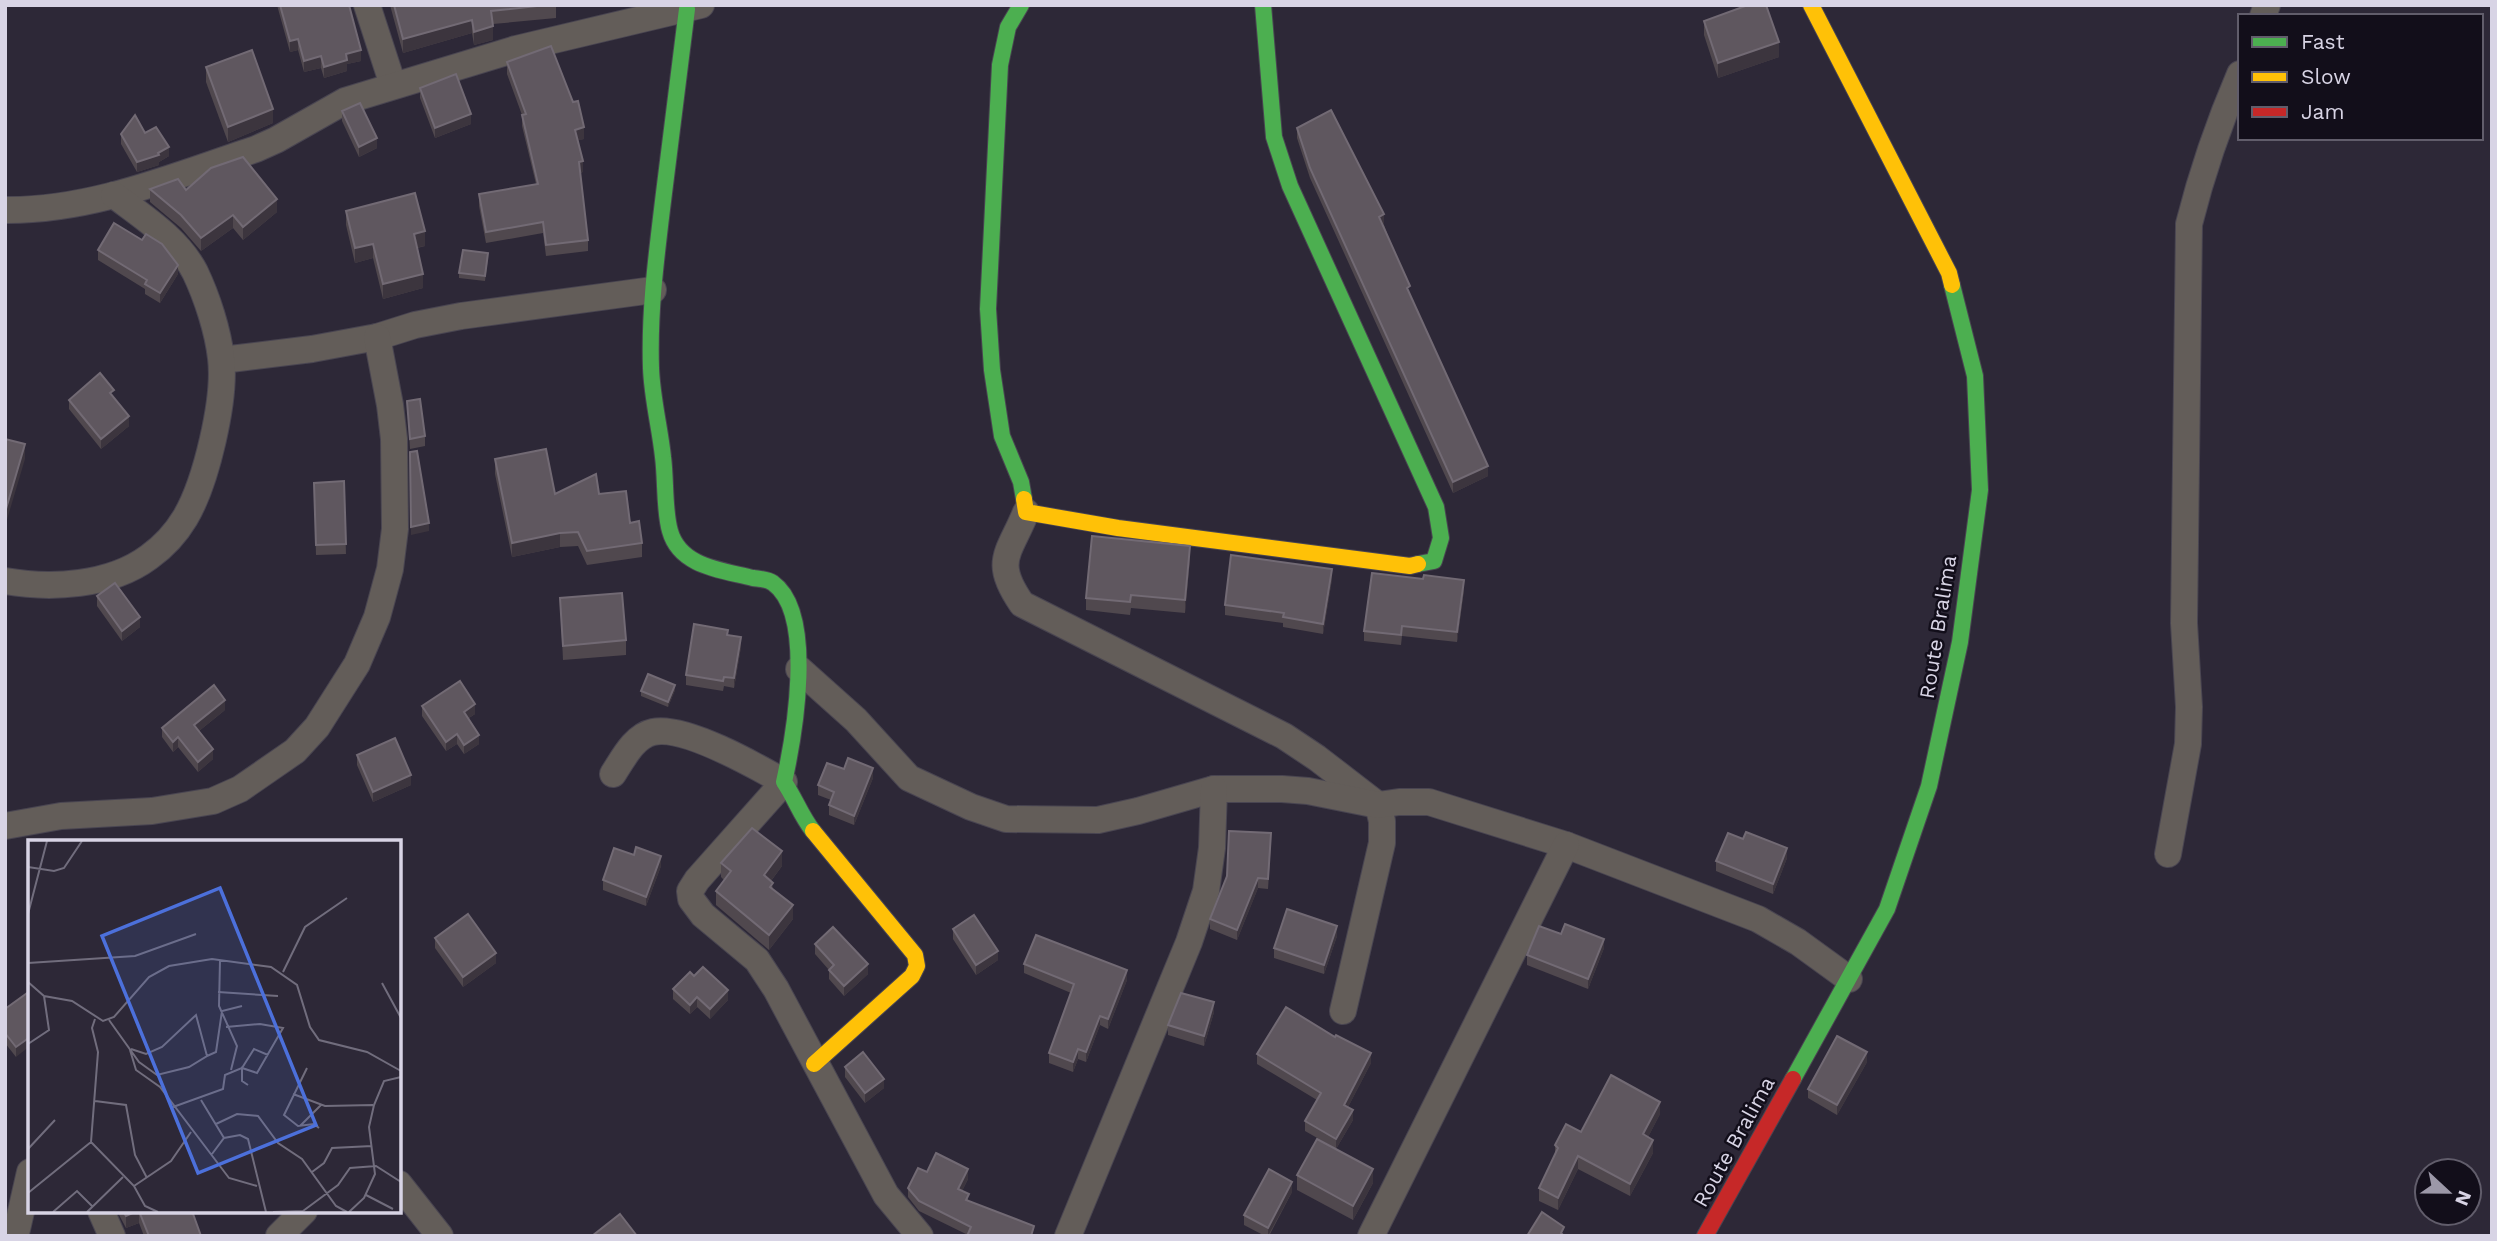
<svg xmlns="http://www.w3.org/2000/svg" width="2497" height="1241" font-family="'Work Sans',sans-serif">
  <rect width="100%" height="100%" fill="#2d2837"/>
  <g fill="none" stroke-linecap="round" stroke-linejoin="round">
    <g stroke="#494551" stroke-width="28">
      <g id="street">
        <path d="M367 5 393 85"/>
        <path d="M2263 16 2267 5"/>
        <path d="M5 210C92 211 174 176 256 149L276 140 345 101 516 49 701 5"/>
        <path d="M222 360 312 349 377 337 415 325 461 316 653 290"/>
        <path d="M1026 512C1009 554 992 561 1022 604L1284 736 1317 758 1378 805 1382 821V843L1343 1011"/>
        <path d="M5 581C51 589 110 586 149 557 163 547 176 533 185 518 206 483 226 399 221 358 218 331 207 297 195 272 178 239 143 217 114 195"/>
        <path d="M799 669 856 720 909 778 971 807 1006 819 1098 820 1138 811 1214 789H1282L1308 791 1378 805 1399 802H1429L1566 845 1758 919 1798 942 1849 979"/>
        <path d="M613 774C623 759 634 736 653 732 684 725 756 766 784 782L697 880 690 891 691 899 703 915 757 960 776 989 886 1195 920 1236"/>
        <path d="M5 826 61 816 152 811 213 801 240 789 295 751 317 727 357 664 377 617 390 569 395 529 394 439 390 405 377 337"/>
        <path d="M2168 854 2188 744 2189 707 2184 623 2189 224C2202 172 2219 123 2240 74"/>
        <path d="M399 1184 440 1236"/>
        <path d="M101 1211 112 1236"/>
        <path d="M13 1236 17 1229 30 1172"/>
        <path d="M279 1236 304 1211"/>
        <path d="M1068 1236 1189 942 1206 891 1212 848 1214 789"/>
        <path d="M1371 1236 1566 845"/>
      </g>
    </g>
    <g stroke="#494551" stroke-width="18">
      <g id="fast">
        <path d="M1021 5 1008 27 1000 65 988 309 992 370 1002 436 1021 482 1024 499"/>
        <path d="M1263 5 1274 137 1290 186 1436 507 1441 538 1434 561 1418 564"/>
        <path d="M687 9C679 70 672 132 664 193 657 251 649 309 651 368 652 398 660 428 663 457 666 479 664 511 670 531 680 567 722 570 753 578 760 579 767 579 773 583 816 614 794 737 784 782 795 798 801 816 813 831"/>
        <path d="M1793 1079 1887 909 1929 786 1960 642 1980 490 1975 376 1952 285"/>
      </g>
    </g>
    <g stroke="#494551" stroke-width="18">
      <g id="slow">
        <path d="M1811 5 1949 273 1952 285"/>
        <path d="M1024 499 1026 512 1118 528 1410 566 1418 564"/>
        <path d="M813 831 915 955 917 966 912 976 814 1064"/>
      </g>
    </g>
    <g stroke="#494551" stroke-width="18">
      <path id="jam" d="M1705 1236 1793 1079"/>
    </g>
    <use href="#street" stroke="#635d59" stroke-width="26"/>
    <use href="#fast" stroke="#4caf50" stroke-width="16"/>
    <use href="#slow" stroke="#ffc107" stroke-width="16"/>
    <use href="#jam" stroke="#c62828" stroke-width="16"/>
  </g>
  <g fill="#50484e">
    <path d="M277 5H349L361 61 347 64V71L324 78 321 68 304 72 298 50 290 52Z"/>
    <path d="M390 5H556V18L493 24V40L474 45 472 33 403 53Z"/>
    <path d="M1704 21 1779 57 1718 78 1704 35Z"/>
    <path d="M507 62 584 139 578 140 583 172 580 173 588 240V251L546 256 543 233 486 243 479 206V194L536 184 522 126V115L507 74Z"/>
    <path d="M206 67 273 123 228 142 206 82Z"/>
    <path d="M420 88 471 124 435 138 420 98Z"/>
    <path d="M342 111 377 148 359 157 342 121Z"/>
    <path d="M1297 128 1384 225 1410 296 1488 476 1453 493 1310 178 1297 138Z"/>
    <path d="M145 133 169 156 159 162V165L137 172 121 144V134Z"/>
    <path d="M150 189 186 190 277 212 243 240 233 228 201 251 181 228 150 202Z"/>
    <path d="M346 211 425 246 417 248 423 288 383 299 373 258 355 263 346 225Z"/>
    <path d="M98 250 178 274 160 303 145 294V289L98 260Z"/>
    <path d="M488 258 485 281 459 278V273Z"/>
    <path d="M114 398 129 426 101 449 69 409V400Z"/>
    <path d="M407 401 425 436V446L410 449Z"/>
    <path d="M495 459 555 494H599L630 523 642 543V557L587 565 578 546 560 547 512 557 495 474Z"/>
    <path d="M344 481 346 554 316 555 314 483Z"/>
    <path d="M1190 559 1185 613 1131 608 1130 615 1086 610V598Z"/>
    <path d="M1332 579 1323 634 1283 627V623L1225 615V605Z"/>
    <path d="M1464 590 1457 642 1402 636 1401 645 1364 641V631Z"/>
    <path d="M97 596 140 627 122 641 97 606Z"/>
    <path d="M560 598 626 640V655L563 660Z"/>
    <path d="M728 635 741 647 734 688 724 686 723 691 686 685V675Z"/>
    <path d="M675 690 668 707 641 696V691Z"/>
    <path d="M422 706 475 714 469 718 479 744 464 754 457 744 446 751 422 716Z"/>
    <path d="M225 710 199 731 213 759 198 772 178 747 173 752 162 737V728Z"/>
    <path d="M357 755 411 785 373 802 357 765Z"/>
    <path d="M844 769 873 778 854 825 829 815V805L831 800 818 795V785Z"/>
    <path d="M1271 842 1268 889 1258 888 1237 940 1210 929V919Z"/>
    <path d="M1787 858 1773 894 1716 871V861Z"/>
    <path d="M721 863 782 866 771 881 773 889 793 919 769 950 716 905V891L724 880 721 877Z"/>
    <path d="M661 866 646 906 603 890V880Z"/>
    <path d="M953 929 998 960 976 975 953 939Z"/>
    <path d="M1561 934 1604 948 1588 989 1527 965V955Z"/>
    <path d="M1337 936 1324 974 1274 958V948Z"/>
    <path d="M435 938 496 963 463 987 435 948Z"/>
    <path d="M815 944 868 974 844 996 829 979V970L815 954Z"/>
    <path d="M1024 964 1127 980 1108 1029 1100 1025 1086 1062 1078 1059 1073 1072 1049 1063V1053L1071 993 1024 973Z"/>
    <path d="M694 976 728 1000 710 1019 697 1007 690 1014 673 999V989Z"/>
    <path d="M30 991 16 1057 5 1043V1009Z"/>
    <path d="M1214 1012 1204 1046 1168 1035V1025Z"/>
    <path d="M1257 1054 1371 1063 1348 1107 1353 1120 1336 1149 1373 1183 1353 1220 1297 1190V1175L1333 1147 1305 1131V1121L1317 1100 1257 1064Z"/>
    <path d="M1867 1062 1837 1115 1808 1098V1089Z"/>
    <path d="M845 1067 884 1088 865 1103 845 1077Z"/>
    <path d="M1660 1114 1648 1137 1653 1153 1630 1196 1578 1169 1558 1210 1539 1201V1188L1555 1155V1145L1581 1132Z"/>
    <path d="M927 1172 968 1179 962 1191 969 1201 1034 1236 968 1235 919 1211 908 1197V1188Z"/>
    <path d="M1292 1192 1269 1236H1265L1244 1225V1215Z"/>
    <path d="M117 1211H192L201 1236H144L139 1223 126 1228Z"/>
  </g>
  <g fill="#3c353e">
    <path d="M472 20V33L403 53V39Z"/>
    <path d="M493 26V40L474 45V32Z"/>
    <path d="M298 39V50L290 52V41Z"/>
    <path d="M1779 42V57L1718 78V63Z"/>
    <path d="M361 50V61L347 64V71L324 78V67L346 54Z"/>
    <path d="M321 56V68L304 72V61Z"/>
    <path d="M273 109V123L228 142V127Z"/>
    <path d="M471 114V124L435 138V128Z"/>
    <path d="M584 127V139L575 141V130Z"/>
    <path d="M377 138V148L359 157V147Z"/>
    <path d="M169 147V156L159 162V165L137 172V162L158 153Z"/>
    <path d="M583 161V172L579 173V162Z"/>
    <path d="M277 199V212L243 240V227Z"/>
    <path d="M1384 214V225L1379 228V217Z"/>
    <path d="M233 215V228L201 251V238Z"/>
    <path d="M425 231V246L414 248V234Z"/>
    <path d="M373 244V258L355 263V248Z"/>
    <path d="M178 265V274L160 303V293Z"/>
    <path d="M423 274V288L383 299V284Z"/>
    <path d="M129 416V426L101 449V439Z"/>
    <path d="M25 444V459L6 523V509Z"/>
    <path d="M1488 466V476L1453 493V482Z"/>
    <path d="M429 523V531L411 535V527Z"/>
    <path d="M560 533V547L512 557V543Z"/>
    <path d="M1190 546V559L1185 613V600Z"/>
    <path d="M1332 569V579L1323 634V624Z"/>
    <path d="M1464 580V590L1457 642V632Z"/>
    <path d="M140 617V627L122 641V631Z"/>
    <path d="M741 637V647L734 688V678Z"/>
    <path d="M675 685V690L668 707V702Z"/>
    <path d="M225 700V710L194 735V725Z"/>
    <path d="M475 704V714L464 721V712Z"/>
    <path d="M457 734V744L446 751V742Z"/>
    <path d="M479 735V744L464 754V745Z"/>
    <path d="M178 737V747L173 752V742Z"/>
    <path d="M213 749V759L198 772V762Z"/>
    <path d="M873 768V778L854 825V816Z"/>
    <path d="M411 775V785L373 802V792Z"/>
    <path d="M1787 848V858L1773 894V884Z"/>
    <path d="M782 851V866L764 890V875Z"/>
    <path d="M661 856V866L646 906V897Z"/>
    <path d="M1258 878V888L1237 940V930Z"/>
    <path d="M793 905V919L769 950V935Z"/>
    <path d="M1337 926V936L1324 974V965Z"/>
    <path d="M1604 939V948L1588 989V979Z"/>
    <path d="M998 951V960L976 975V965Z"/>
    <path d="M496 953V963L463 987V977Z"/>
    <path d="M868 964V974L844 996V986Z"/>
    <path d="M1127 970V980L1108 1029V1019Z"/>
    <path d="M728 990V1000L710 1019V1009Z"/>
    <path d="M697 997V1007L690 1014V1005Z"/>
    <path d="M1214 1002V1012L1204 1046V1036Z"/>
    <path d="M1100 1016V1025L1086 1062V1052Z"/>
    <path d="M30 1037V1046L16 1057V1047Z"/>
    <path d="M1078 1049V1059L1073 1072V1062Z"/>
    <path d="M1867 1052V1062L1837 1115V1105Z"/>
    <path d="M1371 1053V1063L1344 1115V1105Z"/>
    <path d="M884 1079V1088L865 1103V1093Z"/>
    <path d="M1660 1102V1114L1643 1147V1134Z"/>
    <path d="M1353 1110V1120L1336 1149V1139Z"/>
    <path d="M1653 1140V1153L1630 1196V1184Z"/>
    <path d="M1578 1156V1169L1558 1210V1198Z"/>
    <path d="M968 1169V1179L958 1199V1189Z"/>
    <path d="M1373 1169V1183L1353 1220V1206Z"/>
    <path d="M1292 1182V1192L1268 1236V1228Z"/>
    <path d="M137 1211H139V1223L126 1228V1216Z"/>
  </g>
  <g fill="#5f575f" stroke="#726a74" stroke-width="2">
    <path d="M280 5H349L361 50 346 54 347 60 324 67 321 56 304 61 298 39 290 41Z"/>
    <path d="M394 5H546L491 11 493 26 474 32 472 20 403 39Z"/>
    <path d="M1748 5H1766L1779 42 1718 63 1704 21Z"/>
    <path d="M551 46 573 102 578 101 584 127 575 130 583 161 579 162 588 240 546 245 543 222 486 232 479 194 538 184 522 115 526 114 507 62Z"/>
    <path d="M252 50 273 109 228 127 206 67Z"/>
    <path d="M456 74 471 114 435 128 420 88Z"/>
    <path d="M360 103 377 138 359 147 342 111Z"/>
    <path d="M1331 110 1384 214 1379 217 1410 286 1407 288 1488 466 1453 482 1310 168 1297 128Z"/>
    <path d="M135 115 145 133 156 127 169 147 158 153 159 155 137 162 121 134Z"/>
    <path d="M243 157 277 199 243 227 233 215 201 238 181 215 150 189 178 179 186 190 211 168Z"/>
    <path d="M415 193 425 231 414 234 423 274 383 284 373 244 355 248 346 211Z"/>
    <path d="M114 223 142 240 146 234 162 244 178 265 160 293 145 284 147 280 98 250Z"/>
    <path d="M463 250 488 253 485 276 459 273Z"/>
    <path d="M100 373 114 390 110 393 129 416 101 439 69 400Z"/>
    <path d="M420 399 425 436 410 439 407 401Z"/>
    <path d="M5 439 25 444 6 509H5Z"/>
    <path d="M546 449 555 494 596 474 599 494 626 491 630 523 639 521 642 543 587 551 578 532 560 533 512 543 495 459Z"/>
    <path d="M417 451 429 523 411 527 410 452Z"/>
    <path d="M344 481 346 544 316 545 314 483Z"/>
    <path d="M1092 536 1190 546 1185 600 1131 595 1130 602 1086 598Z"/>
    <path d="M1231 555 1332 569 1323 624 1283 617 1284 613 1225 605Z"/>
    <path d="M1372 573 1423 579 1424 575 1464 580 1457 632 1402 626 1401 635 1364 631Z"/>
    <path d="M115 583 140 617 122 631 97 596Z"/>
    <path d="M622 593 626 640 563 646 560 598Z"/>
    <path d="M694 624 728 630 727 635 741 637 734 678 724 677 723 681 686 675Z"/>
    <path d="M648 674 675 685 668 702 641 691Z"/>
    <path d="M460 681 475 704 464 712 479 735 464 745 457 734 446 742 422 706Z"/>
    <path d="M214 685 225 700 194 725 213 749 198 762 178 737 173 742 162 728Z"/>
    <path d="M395 738 411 775 373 792 357 755Z"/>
    <path d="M848 758 873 768 854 816 829 805 834 792 818 785 827 763 844 769Z"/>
    <path d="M752 828 782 851 764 875 773 883 770 887 793 905 769 935 716 891 731 871 721 863Z"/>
    <path d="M1229 831 1271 833 1268 879 1258 878 1237 930 1210 919 1227 876Z"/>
    <path d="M1746 832 1787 848 1773 884 1716 861 1728 833 1743 839Z"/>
    <path d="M636 847 661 856 646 897 603 880 614 848 634 855Z"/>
    <path d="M1287 909 1337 926 1324 965 1274 948Z"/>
    <path d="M468 914 496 953 463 977 435 938Z"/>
    <path d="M974 915 998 951 976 965 953 929Z"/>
    <path d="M1565 924 1604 939 1588 979 1527 955 1539 926 1561 934Z"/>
    <path d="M833 927 868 964 844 986 829 970 834 965 815 944Z"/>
    <path d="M1036 935 1127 970 1108 1019 1100 1016 1086 1052 1078 1049 1073 1062 1049 1053 1074 984 1024 964Z"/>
    <path d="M703 967 728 990 710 1009 697 997 690 1005 673 989 690 972 694 976Z"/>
    <path d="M30 991V1037L16 1047 5 1033V1009Z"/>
    <path d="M1181 993 1214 1002 1204 1036 1168 1025Z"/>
    <path d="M1286 1007 1335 1037 1336 1035 1371 1053 1344 1105 1353 1110 1336 1139 1305 1121 1321 1093 1257 1054Z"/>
    <path d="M1837 1036 1867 1052 1837 1105 1808 1089Z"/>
    <path d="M863 1052 884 1079 865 1093 845 1067Z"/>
    <path d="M1611 1075 1660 1102 1643 1134 1653 1140 1630 1184 1578 1156 1558 1198 1539 1188 1558 1148 1555 1145 1566 1124 1581 1132Z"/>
    <path d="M1317 1139 1373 1169 1353 1206 1297 1175Z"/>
    <path d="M936 1153 968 1169 958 1189 969 1194 966 1200 1034 1226 1031 1236H967L971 1227 919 1201 908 1188 918 1168 927 1172Z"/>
    <path d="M1269 1169 1292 1182 1268 1228 1244 1215Z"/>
    <path d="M123 1211H137L126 1216Z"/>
    <path d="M139 1211H192L201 1236H149Z"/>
    <path d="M1542 1212 1564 1227 1561 1233 1564 1236H1527Z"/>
    <path d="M620 1214 637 1236H592Z"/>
  </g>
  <g text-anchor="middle" stroke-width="5" stroke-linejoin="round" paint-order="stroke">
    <g font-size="21" fill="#d8d4e5" stroke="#120e1a">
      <text transform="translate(1938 627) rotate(-81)" y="7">Route Bralima</text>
      <text transform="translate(1734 1142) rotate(-61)" y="7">Route Bralima</text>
    </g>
  </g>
  <g transform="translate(28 840)">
    <rect width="373" height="373" fill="#2d2837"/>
    <path fill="none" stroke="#716d7d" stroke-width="2" d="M0 27 26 31 36 28 54 1M0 74 19 1M192 120 191 166 209 206 203 230M0 123 107 116 168 94M255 132 277 87 319 58M0 142 16 156 44 161 75 181 86 177 121 137 141 126 184 119 243 127 269 145 282 187 291 200 339 212 373 231M354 143 373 178M190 152 250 156M81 180 111 222 129 235 161 227 179 216 168 175 134 207 118 214 103 209M198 187 232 184 255 188 229 233 214 228V241L220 245M0 204 21 190 16 156M102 210 108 230 132 247 201 338 229 346M179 216 188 212 194 171 214 166M279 228 256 275 270 286 286 284 291 288M265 254 297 266 345 265M173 260 196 298M67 261 98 265 107 315 119 338M145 267 195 249 197 235 214 228 226 209 240 215M188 284 209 274 230 276 250 303 274 319 308 366 319 372M272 286 293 265M63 302 106 346 117 366 130 372M0 309 27 280M184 314 196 298 212 295 220 299 238 372M284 332 296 323 304 308 344 306M106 346 143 321 163 292M0 353 63 302 70 212 64 188 67 179M338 355 365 369M275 371 310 345 322 328 348 326 373 342M25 372 49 351 64 366M59 372 95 337M245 372 275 371M321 372 336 358 347 334 341 287 346 265 356 241 373 237"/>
    <path fill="#4c70db" fill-opacity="0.15" stroke="#4c70db" stroke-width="3.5" d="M192 48 288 285 170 333 74 96Z"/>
    <rect width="373" height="373" fill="none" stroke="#d8d4e5" stroke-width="3.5"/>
  </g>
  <rect width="2497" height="1241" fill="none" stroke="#d8d4e5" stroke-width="14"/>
  <rect x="2238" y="14" width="245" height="126" fill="#120e1a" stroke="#615d6b" stroke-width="2"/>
  <rect x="2252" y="37" width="35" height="10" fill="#4caf50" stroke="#615d6b" stroke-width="2"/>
  <text x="2301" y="49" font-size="21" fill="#d8d4e5">Fast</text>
  <rect x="2252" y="72" width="35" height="10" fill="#ffc107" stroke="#615d6b" stroke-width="2"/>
  <text x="2301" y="84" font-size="21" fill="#d8d4e5">Slow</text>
  <rect x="2252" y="107" width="35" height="10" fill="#c62828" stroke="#615d6b" stroke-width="2"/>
  <text x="2301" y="119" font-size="21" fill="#d8d4e5">Jam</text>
  <g transform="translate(2448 1192) rotate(112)"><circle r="33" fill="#120e1a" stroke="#615d6b" stroke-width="2"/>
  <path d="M0-5L12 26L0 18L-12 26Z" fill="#9c98a8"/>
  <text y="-10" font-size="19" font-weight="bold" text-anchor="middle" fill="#d8d4e5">N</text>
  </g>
</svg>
